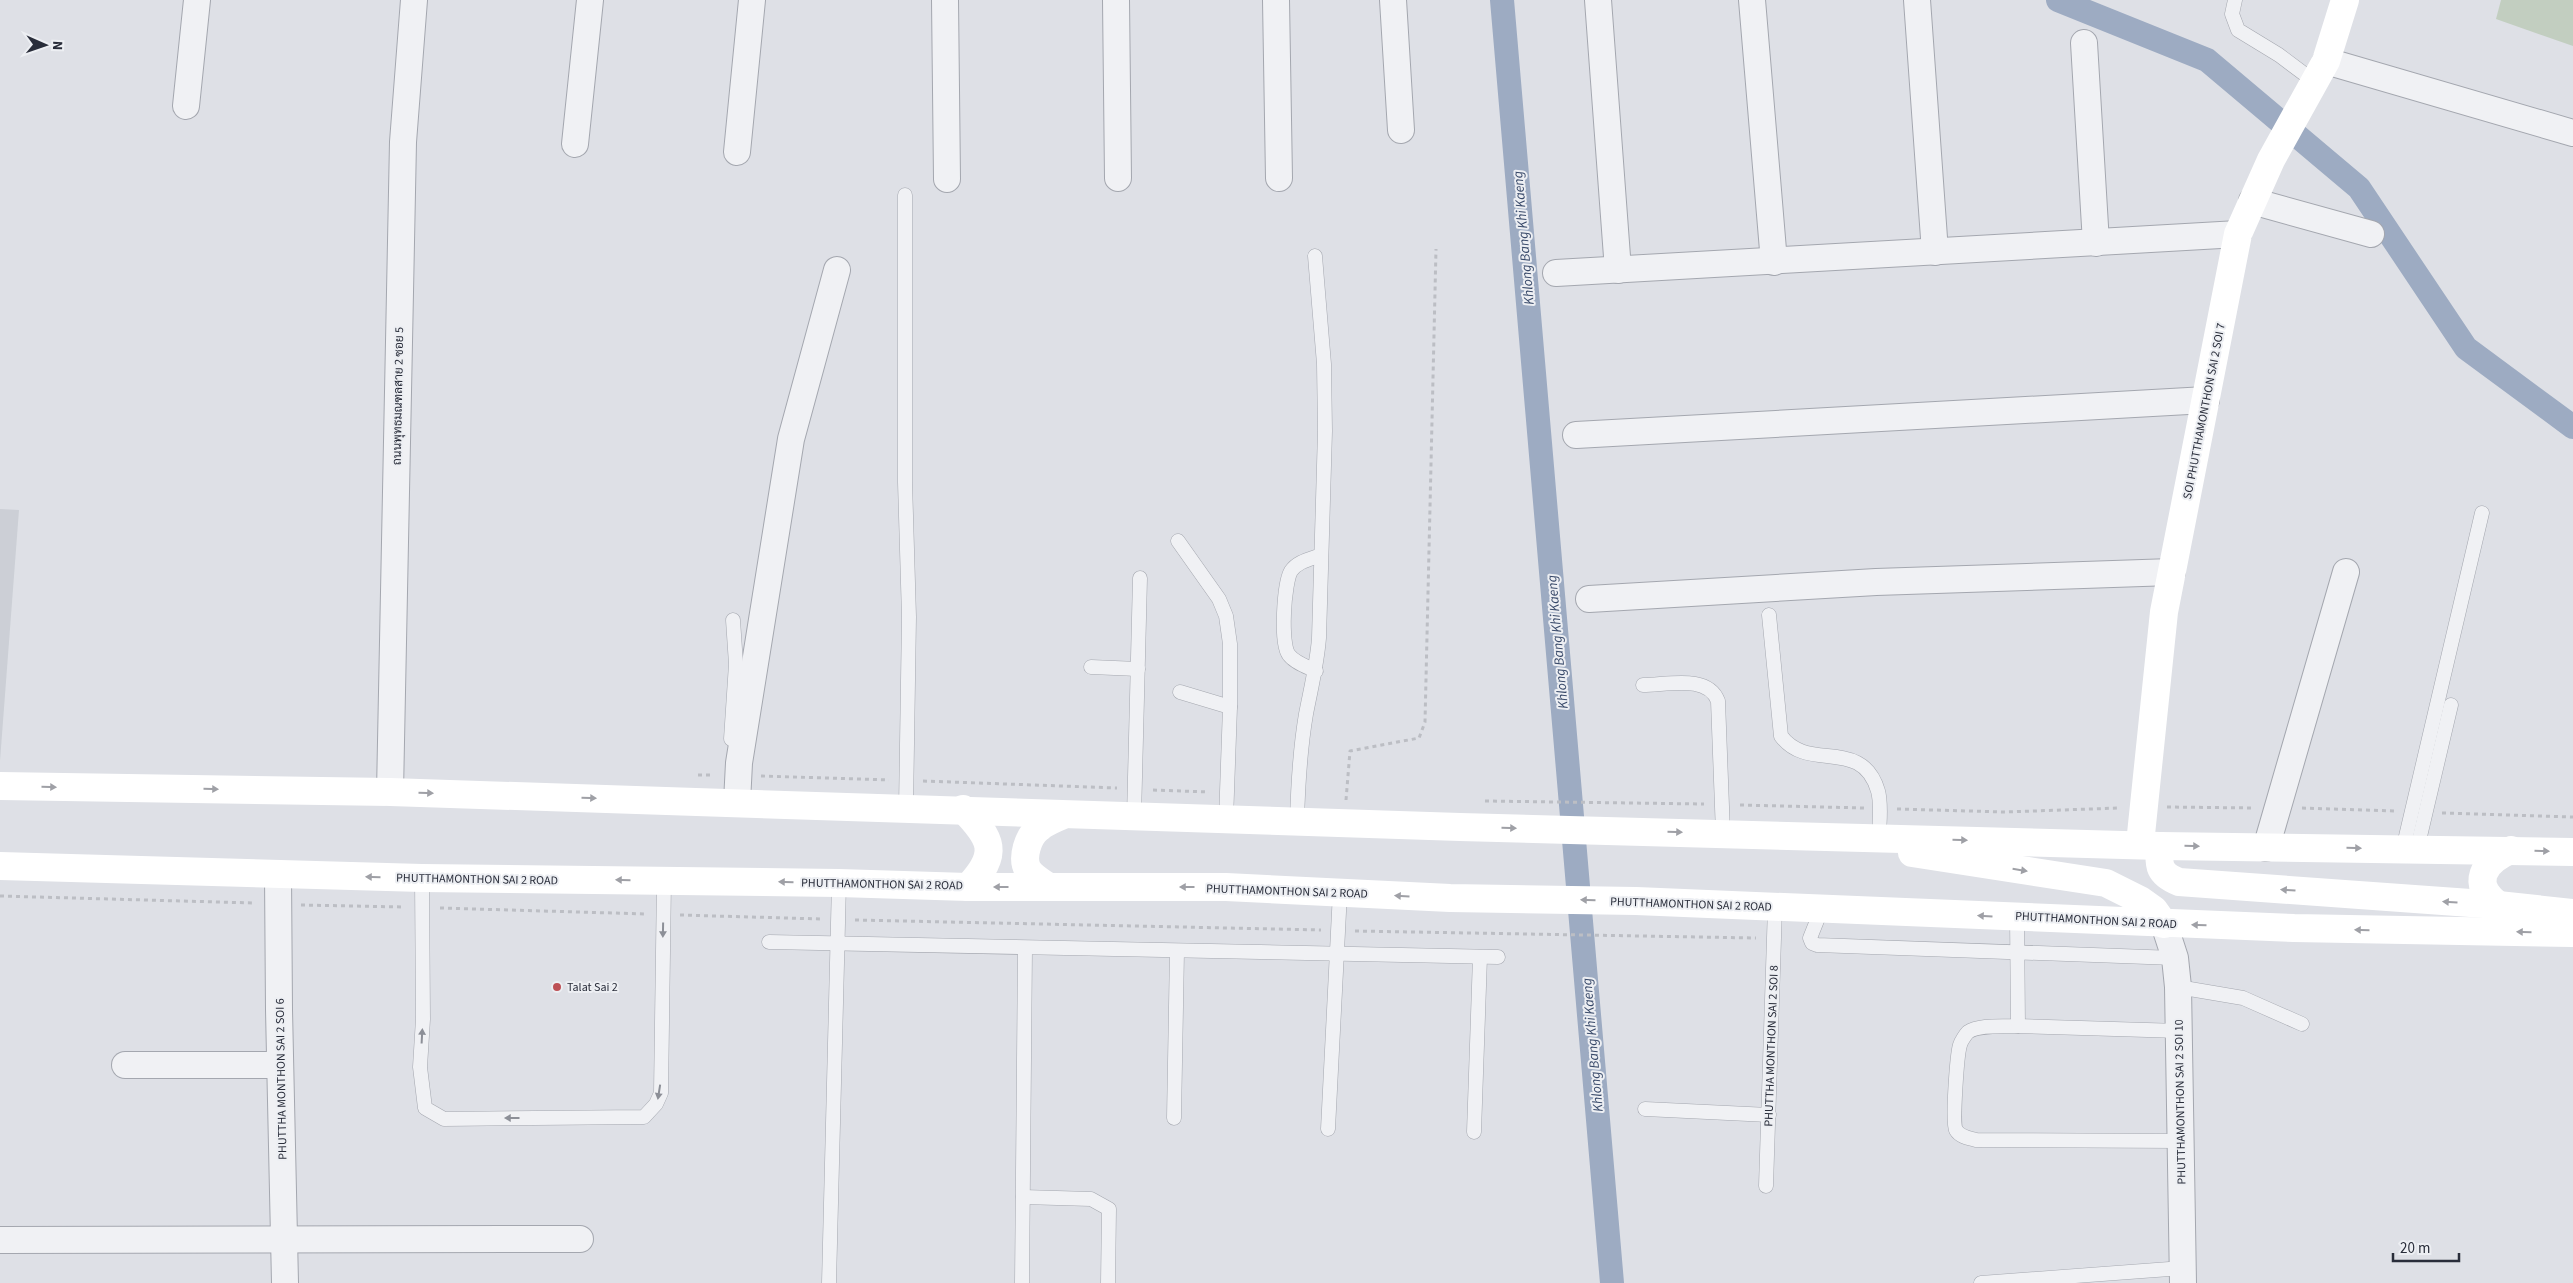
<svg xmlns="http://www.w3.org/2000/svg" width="2573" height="1283" font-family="'Source Sans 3',Sarabun,sans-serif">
  <rect width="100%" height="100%" fill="#dee0e6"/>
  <path fill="#cccfd6" d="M0 509 19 510 0 761Z"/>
  <path fill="#c2cec0" d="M2501 0H2573V46L2496 19Z"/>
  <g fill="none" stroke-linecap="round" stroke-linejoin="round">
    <g stroke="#9dabc2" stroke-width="24">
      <path d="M1502 0 1612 1283"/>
      <path d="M2058 0 2207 60 2359 188 2466 348 2573 427"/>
    </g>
    <g stroke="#a4a7af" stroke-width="15">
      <g id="lane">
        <path d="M2235 0 2232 14 2238 30 2279 55 2315 82"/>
        <path d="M905 195V482L909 617 906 808"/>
        <path d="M1178 541 1219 599 1226 616 1230 644V707L1226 820"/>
        <path d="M1769 615 1781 736C1808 773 1862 736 1878 791 1882 805 1879 824 1879 838"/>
        <path d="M1091 667 1138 669"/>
        <path d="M1316 671C1308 667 1295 663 1289 655 1280 644 1284 583 1291 571 1298 561 1311 559 1321 555"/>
        <path d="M1643 685C1667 685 1708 674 1718 701L1723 833"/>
        <path d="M1180 692 1230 707"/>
        <path d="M731 739 736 664 733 620"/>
        <path d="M1134 817 1140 578"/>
        <path d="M1297 821C1298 785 1300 749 1306 714 1311 688 1317 664 1319 638L1325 431 1324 364 1315 256"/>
        <path d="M2403 849 2482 513"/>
        <path d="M2417 849 2451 705"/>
        <path d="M422 878 423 1019 420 1067 425 1108 444 1119 644 1117 656 1104 661 1093 664 881"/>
        <path d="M1822 908 1810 938 1812 943 1817 945 2175 958"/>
        <path d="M2017 917 2018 1026C2004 1027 1980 1024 1968 1032 1966 1034 1961 1041 1960 1045 1957 1055 1952 1123 1956 1130 1960 1137 1969 1138 1976 1140L2180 1141"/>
        <path d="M769 942 1498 957"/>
        <path d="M2178 987 2243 998 2302 1024"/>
        <path d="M2018 1026 2180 1031"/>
        <path d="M1645 1109 1769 1115"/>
        <path d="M1174 1118 1177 951"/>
        <path d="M1328 1129 1340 892"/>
        <path d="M1474 1132 1480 957"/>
        <path d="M1766 1186 1775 907"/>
        <path d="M1023 1197 1091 1199 1109 1209 1108 1283"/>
        <path d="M829 1283 839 883"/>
        <path d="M1022 1283 1025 948"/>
        <path d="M1981 1283 2183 1268"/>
      </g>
    </g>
    <g stroke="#a4a7af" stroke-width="28">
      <g id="street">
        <path d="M945 0 947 179"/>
        <path d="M1116 0 1118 178"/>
        <path d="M1276 0 1279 178"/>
        <path d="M1393 0 1401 130"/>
        <path d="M1598 0 1618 270"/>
        <path d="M1752 0 1774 262"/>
        <path d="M1917 0 1935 252"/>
        <path d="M2084 43 2096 243"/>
        <path d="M2326 61 2573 133"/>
        <path d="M186 106 197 0"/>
        <path d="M575 144 590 0"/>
        <path d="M737 152 752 0"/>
        <path d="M2252 201 2371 234"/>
        <path d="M1556 273 2238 234"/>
        <path d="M1576 435 2206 400"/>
        <path d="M1589 599 1876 582 2172 572"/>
        <path d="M390 792 403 142 414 0"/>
        <path d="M737 802 739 763 791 439 837 270"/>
        <path d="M2266 848 2346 572"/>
        <path d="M278 875 279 1010 285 1283"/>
        <path d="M2164 924 2175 958 2178 987 2183 1283"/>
        <path d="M125 1065H280"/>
        <path d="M0 1240 580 1239"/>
      </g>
    </g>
    <g stroke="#bcbec4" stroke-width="3" stroke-dasharray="4 4" stroke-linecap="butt">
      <path d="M698 775H714"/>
      <path d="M761 776 889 780"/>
      <path d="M923 781 1117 788"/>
      <path d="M1153 790 1209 792"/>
      <path d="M1346 800 1350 751 1419 738 1425 722 1436 249"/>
      <path d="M1485 801 1704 804"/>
      <path d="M1740 805 1864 808"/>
      <path d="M2167 807 2254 808"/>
      <path d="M2302 808 2394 811"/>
      <path d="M1897 809 2005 812 2119 808"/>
      <path d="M2442 813 2573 817"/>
      <path d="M0 896 254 903"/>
      <path d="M301 905 404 907"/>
      <path d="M440 908 647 914"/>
      <path d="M680 915 822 919"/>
      <path d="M855 920 1321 930"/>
      <path d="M1355 931 1756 938"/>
    </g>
    <use href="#lane" stroke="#f0f1f4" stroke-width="14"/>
    <use href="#street" stroke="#f0f1f4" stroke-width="26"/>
    <g stroke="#fff" stroke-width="28">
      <path d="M0 786 390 792 1460 827 2160 846 2573 852"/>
      <path d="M963 809C992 839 1000 853 968 887"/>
      <path d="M2140 844 2164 612 2238 234 2271 160 2326 61 2345 0"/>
      <path d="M2160 846C2158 866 2159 874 2179 882L2498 905 2573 913"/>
      <path d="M1912 853 2106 883 2140 900 2154 910 2164 924"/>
      <path d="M0 866 422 878 839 883 968 887H1226L1450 898 1636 901 2294 928 2573 933"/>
      <path d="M1049 887C1042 882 1033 878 1028 870 1021 858 1028 836 1039 828 1046 822 1055 819 1063 815"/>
      <path d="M2498 905C2470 884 2483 862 2511 850"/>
    </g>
  </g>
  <defs><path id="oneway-solid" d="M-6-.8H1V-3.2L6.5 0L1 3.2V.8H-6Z" transform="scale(1.25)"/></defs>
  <g fill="#9fa0a6">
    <use href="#oneway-solid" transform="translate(49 787) rotate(1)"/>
    <use href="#oneway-solid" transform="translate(211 789) rotate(1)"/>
    <use href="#oneway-solid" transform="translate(426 793) rotate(2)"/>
    <use href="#oneway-solid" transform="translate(589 798) rotate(2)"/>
    <use href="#oneway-solid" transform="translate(1509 828) rotate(1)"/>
    <use href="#oneway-solid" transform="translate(1675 832) rotate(2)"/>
    <use href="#oneway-solid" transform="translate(1960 840) rotate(1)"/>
    <use href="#oneway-solid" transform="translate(2192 846) rotate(1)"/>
    <use href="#oneway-solid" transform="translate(2354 848) rotate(1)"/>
    <use href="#oneway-solid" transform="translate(2542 851) rotate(2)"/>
    <use href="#oneway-solid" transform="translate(2020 870) rotate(9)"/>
    <use href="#oneway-solid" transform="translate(373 877) rotate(-179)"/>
    <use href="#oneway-solid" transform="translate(623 880) rotate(-179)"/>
    <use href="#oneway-solid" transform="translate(786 882) rotate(-179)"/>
    <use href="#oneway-solid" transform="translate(1001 887) rotate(-180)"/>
    <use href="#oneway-solid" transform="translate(1187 887) rotate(-180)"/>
    <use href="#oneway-solid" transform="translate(2288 890) rotate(-176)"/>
    <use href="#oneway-solid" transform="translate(1402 896) rotate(-177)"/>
    <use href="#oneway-solid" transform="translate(1588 900) rotate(-179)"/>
    <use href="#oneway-solid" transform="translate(2450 902) rotate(-176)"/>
    <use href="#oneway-solid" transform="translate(1985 916) rotate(-177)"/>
    <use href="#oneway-solid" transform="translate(2199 925) rotate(-178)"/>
    <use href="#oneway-solid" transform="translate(2362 930) rotate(-179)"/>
    <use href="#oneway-solid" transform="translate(2524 932) rotate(-179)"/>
  </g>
  <g fill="#8c8f97">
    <use href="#oneway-solid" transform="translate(663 930) rotate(91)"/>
    <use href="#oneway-solid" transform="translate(422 1036) rotate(-87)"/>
    <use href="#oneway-solid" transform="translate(659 1092) rotate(99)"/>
    <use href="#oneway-solid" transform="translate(512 1118) rotate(180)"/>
  </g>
  <circle fill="#bd5055" stroke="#edeff3" stroke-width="2" cx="557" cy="987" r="5"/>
  <g text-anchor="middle" stroke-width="4" stroke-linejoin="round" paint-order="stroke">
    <g font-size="12" fill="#292d3a" stroke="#edeff3">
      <text transform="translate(398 396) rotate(-89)" y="4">ถนนพุทธมณฑลสาย 2 ซอย 5</text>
      <text transform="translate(2204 411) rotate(-79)" y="4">SOI PHUTTHAMONTHON SAI 2 SOI 7</text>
      <text transform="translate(477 879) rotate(1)" y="4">PHUTTHAMONTHON SAI 2 ROAD</text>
      <text transform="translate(882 884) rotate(1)" y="4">PHUTTHAMONTHON SAI 2 ROAD</text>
      <text transform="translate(1287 891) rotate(2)" y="4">PHUTTHAMONTHON SAI 2 ROAD</text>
      <text transform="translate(1691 904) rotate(2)" y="4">PHUTTHAMONTHON SAI 2 ROAD</text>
      <text transform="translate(2096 920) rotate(3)" y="4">PHUTTHAMONTHON SAI 2 ROAD</text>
      <text transform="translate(1771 1046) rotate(-88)" y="4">PHUTTHA MONTHON SAI 2 SOI 8</text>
      <text transform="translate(281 1079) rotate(-91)" y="4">PHUTTHA MONTHON SAI 2 SOI 6</text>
      <text transform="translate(2180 1102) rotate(-91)" y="4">PHUTTHAMONTHON SAI 2 SOI 10</text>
    </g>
    <g font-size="12" fill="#292d3a" stroke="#edeff3" text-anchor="start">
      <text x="567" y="991">Talat Sai 2</text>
    </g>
    <g font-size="14" font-style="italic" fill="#384969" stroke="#edeff3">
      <text transform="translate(1523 238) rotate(-95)" y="5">Khlong Bang Khi Kaeng</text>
      <text transform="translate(1557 642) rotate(-95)" y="5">Khlong Bang Khi Kaeng</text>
      <text transform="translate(1592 1045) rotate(-95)" y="5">Khlong Bang Khi Kaeng</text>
    </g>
  </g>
  <g transform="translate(45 45) rotate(92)" stroke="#edeff3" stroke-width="4" paint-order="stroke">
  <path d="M0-4L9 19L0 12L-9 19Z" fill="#292d3a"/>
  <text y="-8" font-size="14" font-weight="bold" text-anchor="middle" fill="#292d3a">N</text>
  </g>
  <path d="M2393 1253v8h66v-8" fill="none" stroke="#292d3a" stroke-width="2.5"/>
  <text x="2400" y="1253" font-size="15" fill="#292d3a" stroke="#edeff3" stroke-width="4" paint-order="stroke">20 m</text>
</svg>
